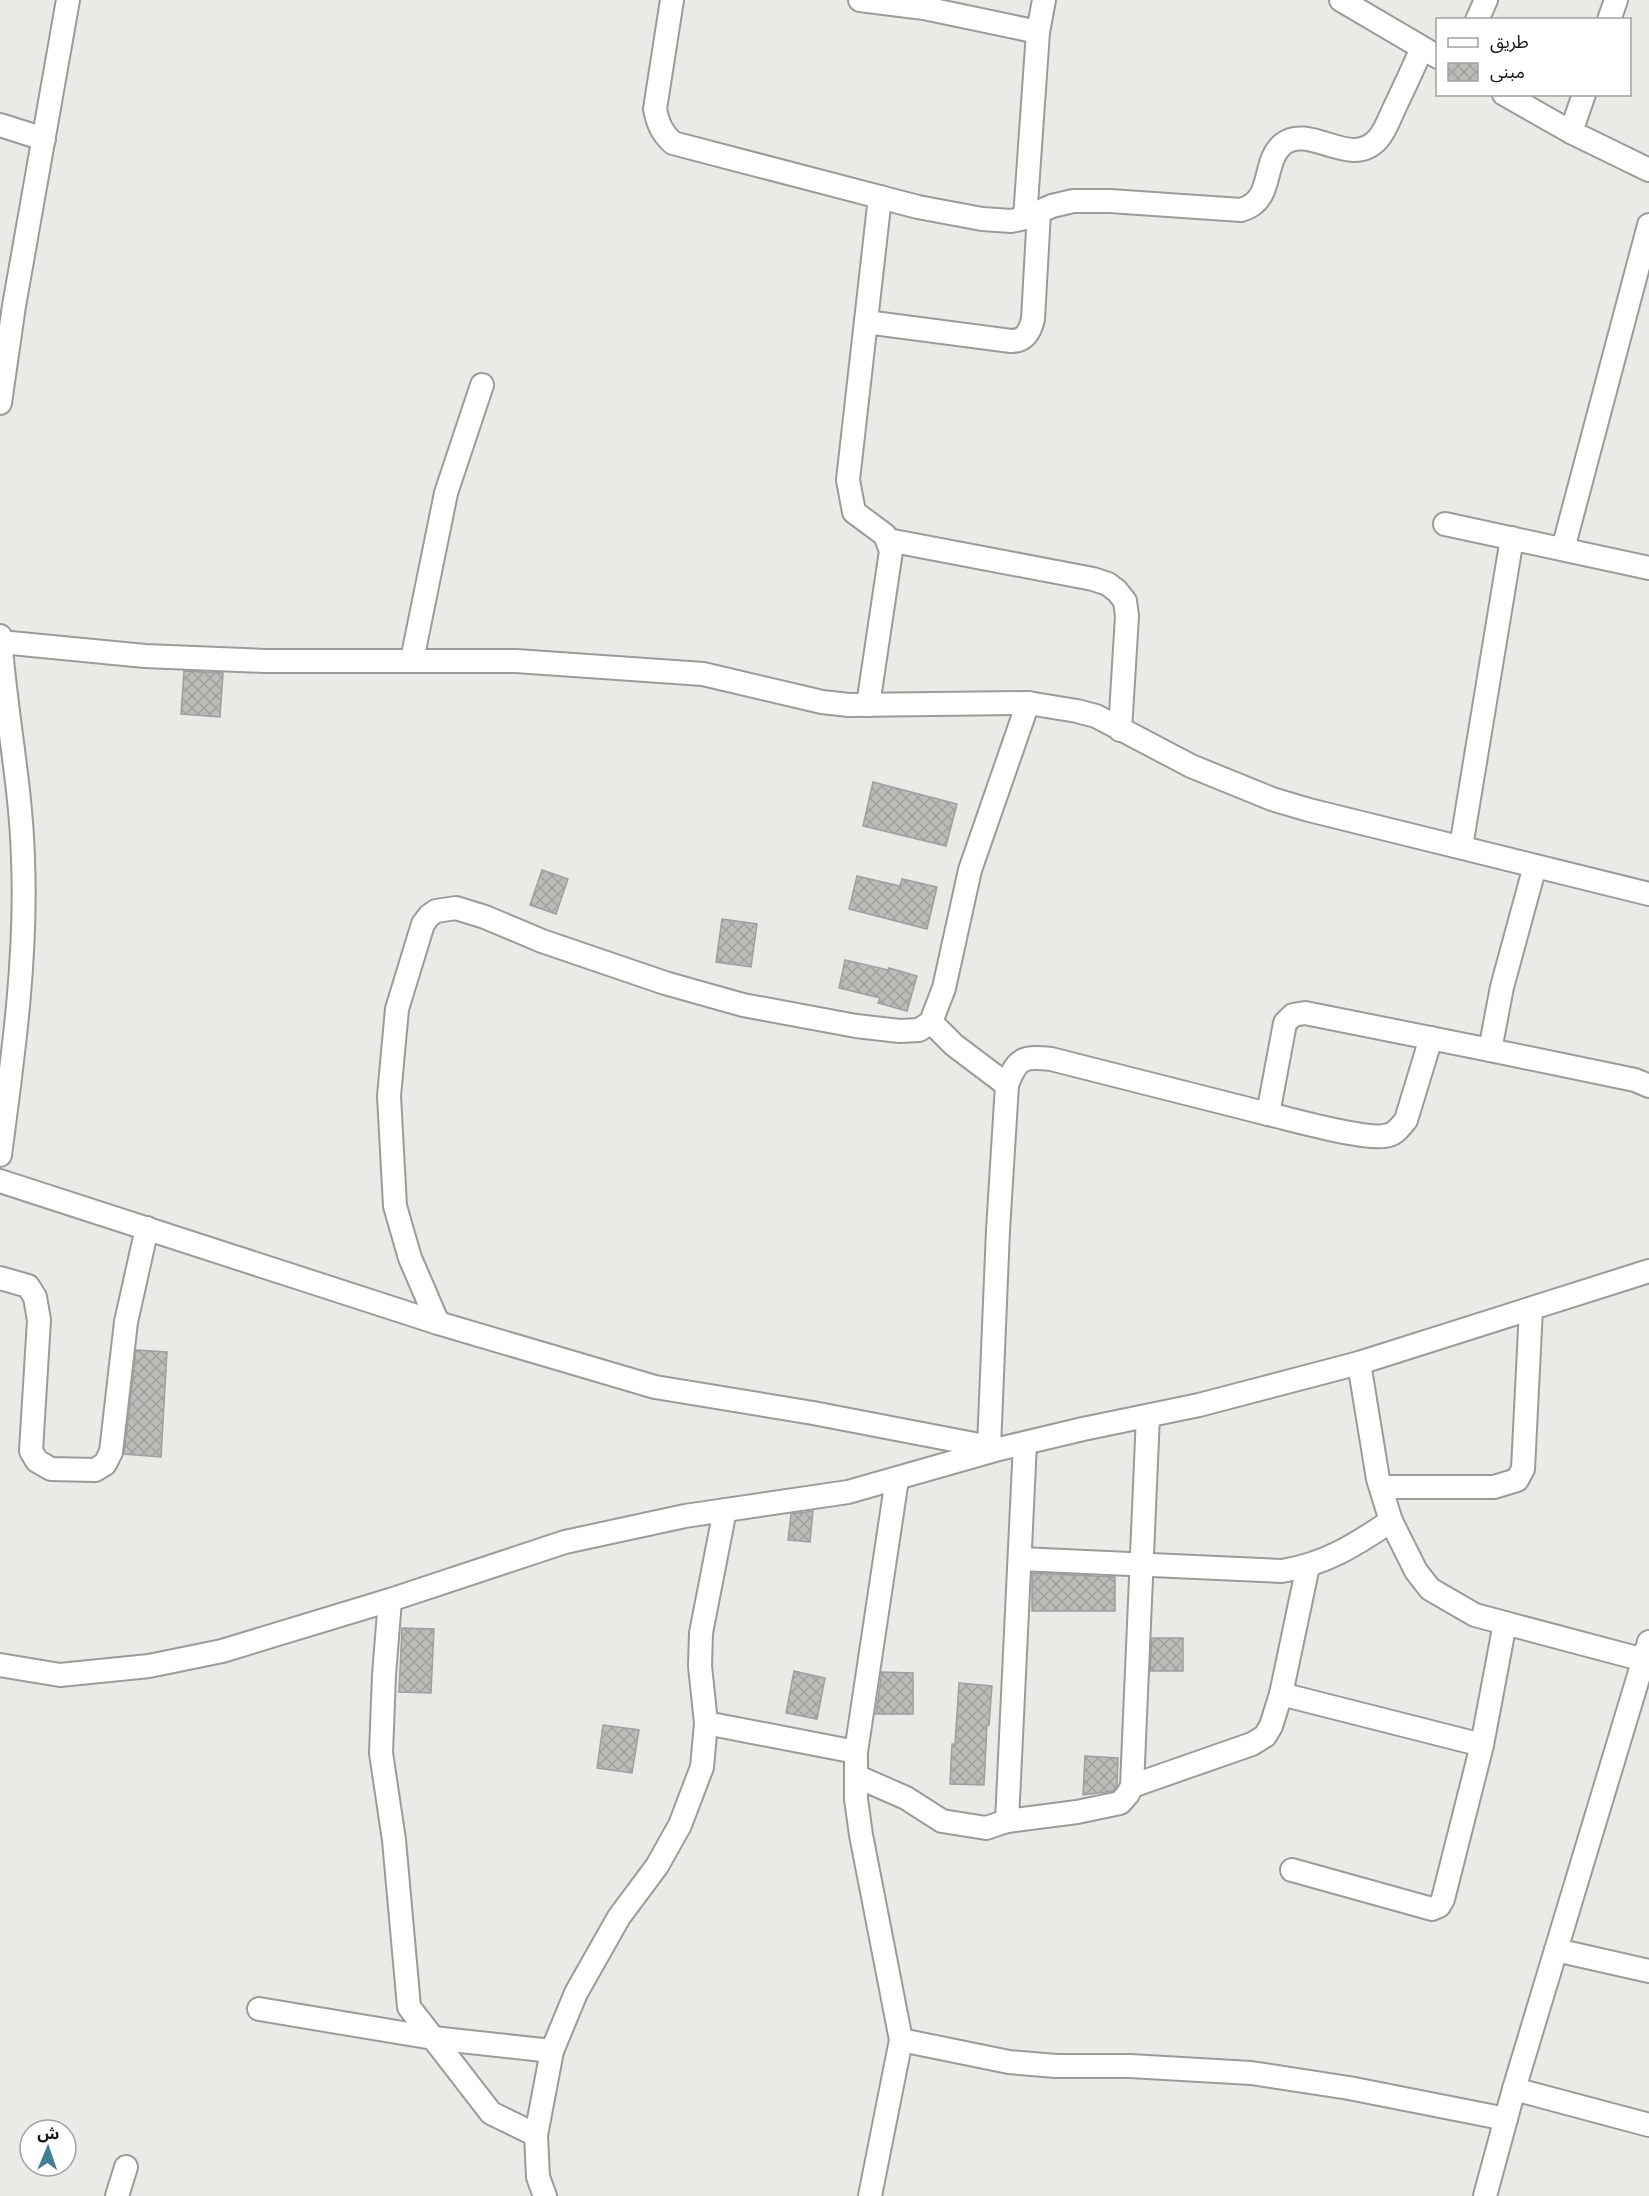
<svg xmlns="http://www.w3.org/2000/svg" width="1649" height="2196" font-family="'Space Grotesk','Noto Sans Arabic',sans-serif">
  <defs>
    <pattern id="building-cross-hatch" width="8" height="8" patternUnits="userSpaceOnUse" patternTransform="scale(1.5)"><rect width="8" height="8" fill="#bbbbb8"/><path d="M0 0l8 8M0 8l8-8" fill="none" stroke="#a0a09d"/></pattern>
  </defs>
  <rect width="100%" height="100%" fill="#ebeae7"/>
  <g fill="url(#building-cross-hatch)" stroke="#9fa09d" stroke-width="1.5">
    <path d="M184 671 223 673 220 717 181 714Z"/>
    <path d="M873 782 957 804 946 846 863 826Z"/>
    <path d="M542 870 568 879 556 914 530 905Z"/>
    <path d="M857 876 900 886 902 879 937 887 927 929 849 909Z"/>
    <path d="M722 919 757 924 751 967 716 962Z"/>
    <path d="M845 960 888 970 889 968 917 976 907 1011 878 1003 880 998 839 988Z"/>
    <path d="M136 1350 167 1352 161 1457 124 1454Z"/>
    <path d="M813 1511 810 1542 788 1540 791 1514Z"/>
    <path d="M1032 1573 1115 1577V1611H1032Z"/>
    <path d="M402 1628 434 1629 431 1693 399 1692Z"/>
    <path d="M1152 1638H1183V1671H1150Z"/>
    <path d="M794 1671 825 1678 817 1719 786 1713Z"/>
    <path d="M882 1672 913 1673V1714H876Z"/>
    <path d="M959 1683 992 1686 989 1725H987L984 1785 950 1784 952 1744H955Z"/>
    <path d="M603 1725 639 1730 632 1773 597 1768Z"/>
    <path d="M1085 1756 1118 1758 1117 1786 1113 1791 1083 1795Z"/>
  </g>
  <g fill="none" stroke-linecap="round" stroke-linejoin="round">
    <g stroke="#9d9b99" stroke-width="26">
      <g id="minor">
        <path d="M672 0 655 109C658 124 662 133 673 143L918 207 982 219 1011 221 1025 218 1052 206 1073 201H1110L1241 210C1275 201 1261 162 1283 144 1310 123 1351 170 1378 139 1385 131 1389 120 1393 111 1403 90 1413 69 1422 48"/>
        <path d="M860 0 924 8 1038 32"/>
        <path d="M1341 0 1438 57"/>
        <path d="M1477 20 1486 0"/>
        <path d="M1609 20 1616 0"/>
        <path d="M1504 94 1571 132 1649 170"/>
        <path d="M0 125 44 139"/>
        <path d="M1571 132 1584 94"/>
        <path d="M1025 218 1038 32 1044 0"/>
        <path d="M866 322 1011 341C1025 341 1030 332 1033 319L1039 212"/>
        <path d="M0 403 14 306 68 0"/>
        <path d="M1445 524 1649 568"/>
        <path d="M888 540 1093 579 1108 584 1117 591 1125 601 1127 616 1120 730"/>
        <path d="M1563 549 1649 225"/>
        <path d="M0 636C5 710 21 784 23 859 27 958 13 1057 0 1155"/>
        <path d="M0 642 145 656 265 661H516L703 674 822 702 849 705 1028 703 1077 711 1096 716 1191 766 1272 799 1309 810 1649 894"/>
        <path d="M412 660 446 493 482 385"/>
        <path d="M868 705 891 551 885 535 854 512 848 480 880 197"/>
        <path d="M1461 847 1512 538"/>
        <path d="M931 1022 954 1045 1007 1085"/>
        <path d="M1490 1050 1635 1080 1649 1086"/>
        <path d="M1268 1114C1291 1119 1369 1142 1389 1135 1396 1133 1401 1126 1406 1120L1431 1038"/>
        <path d="M0 1181 438 1323 655 1387 813 1413 995 1448"/>
        <path d="M0 1278 28 1286 35 1297 39 1320 31 1451 37 1461 51 1469 95 1470 105 1464 111 1452 126 1322 147 1228"/>
        <path d="M438 1323 410 1258 395 1206 389 1096 397 1009 423 924 429 916 436 911 456 908 485 917 542 941 665 983 743 1005 856 1026 900 1031 919 1030 931 1022 944 988 970 870 1028 703"/>
        <path d="M1359 1363 1378 1479 1391 1521 1416 1571 1430 1589 1475 1615 1644 1660"/>
        <path d="M989 1447 998 1230 1007 1085C1017 1058 1023 1056 1051 1059L1268 1114 1285 1023 1293 1015 1305 1013 1490 1050 1502 987 1535 866"/>
        <path d="M1381 1487H1494L1517 1480 1523 1469 1531 1309"/>
        <path d="M1020 1559 1282 1571C1326 1564 1355 1545 1391 1521"/>
        <path d="M390 1600 384 1675 381 1753 394 1840 409 2007 491 2113 536 2135"/>
        <path d="M0 1665 60 1675 149 1666 222 1651 390 1600 565 1542 685 1516 848 1492 999 1449 1083 1429 1199 1405 1359 1363 1649 1271"/>
        <path d="M1281 1694 1482 1745"/>
        <path d="M706 1723 856 1752"/>
        <path d="M856 1776 906 1798 942 1821 986 1828 1007 1821 1025 1443"/>
        <path d="M1132 1786 1252 1744 1265 1736 1271 1726 1281 1694 1308 1566"/>
        <path d="M1007 1821 1077 1812 1120 1803 1128 1794 1132 1786 1148 1416"/>
        <path d="M1292 1870 1432 1909 1439 1906 1443 1899 1482 1745 1505 1623"/>
        <path d="M1556 1950 1649 1971"/>
        <path d="M259 2009 433 2038 552 2051"/>
        <path d="M901 2040 1009 2062 1056 2066H1130L1251 2073 1349 2088 1506 2119"/>
        <path d="M1514 2089 1649 2125"/>
        <path d="M117 2196 126 2167"/>
        <path d="M545 2196 538 2177 536 2135 552 2051 576 1993 619 1917 657 1866 680 1825 702 1767 706 1723 700 1666 701 1633 725 1510"/>
        <path d="M870 2196 901 2040 861 1835 856 1799V1752L897 1479"/>
        <path d="M1485 2196 1514 2089 1649 1642"/>
      </g>
    </g>
    <use href="#minor" stroke="#fff" stroke-width="22"/>
  </g>
  <rect x="1436" y="18" width="195" height="78" fill="#ffffff" stroke="#a1a1a1" stroke-width="1.5"/>
  <rect x="1448" y="38" width="30" height="9" fill="#ffffff" stroke="#a1a1a1" stroke-width="1.5"/>
  <text x="1490" y="48" font-size="18" fill="#151413">طريق</text>
  <rect x="1448" y="63" width="30" height="18" fill="url(#building-cross-hatch)" stroke="#a1a1a1" stroke-width="1.5"/>
  <text x="1490" y="78" font-size="18" fill="#151413">مبنى</text>
  <g transform="translate(48 2148) rotate(2)"><circle r="28" fill="#ffffff" stroke="#a1a1a1" stroke-width="1.5"/>
  <path d="M0-4.5L10 22L0 15L-10 22Z" fill="#427f95"/>
  <text y="-9" font-size="16" font-weight="bold" text-anchor="middle" fill="#151413">ش</text>
  </g>
</svg>
